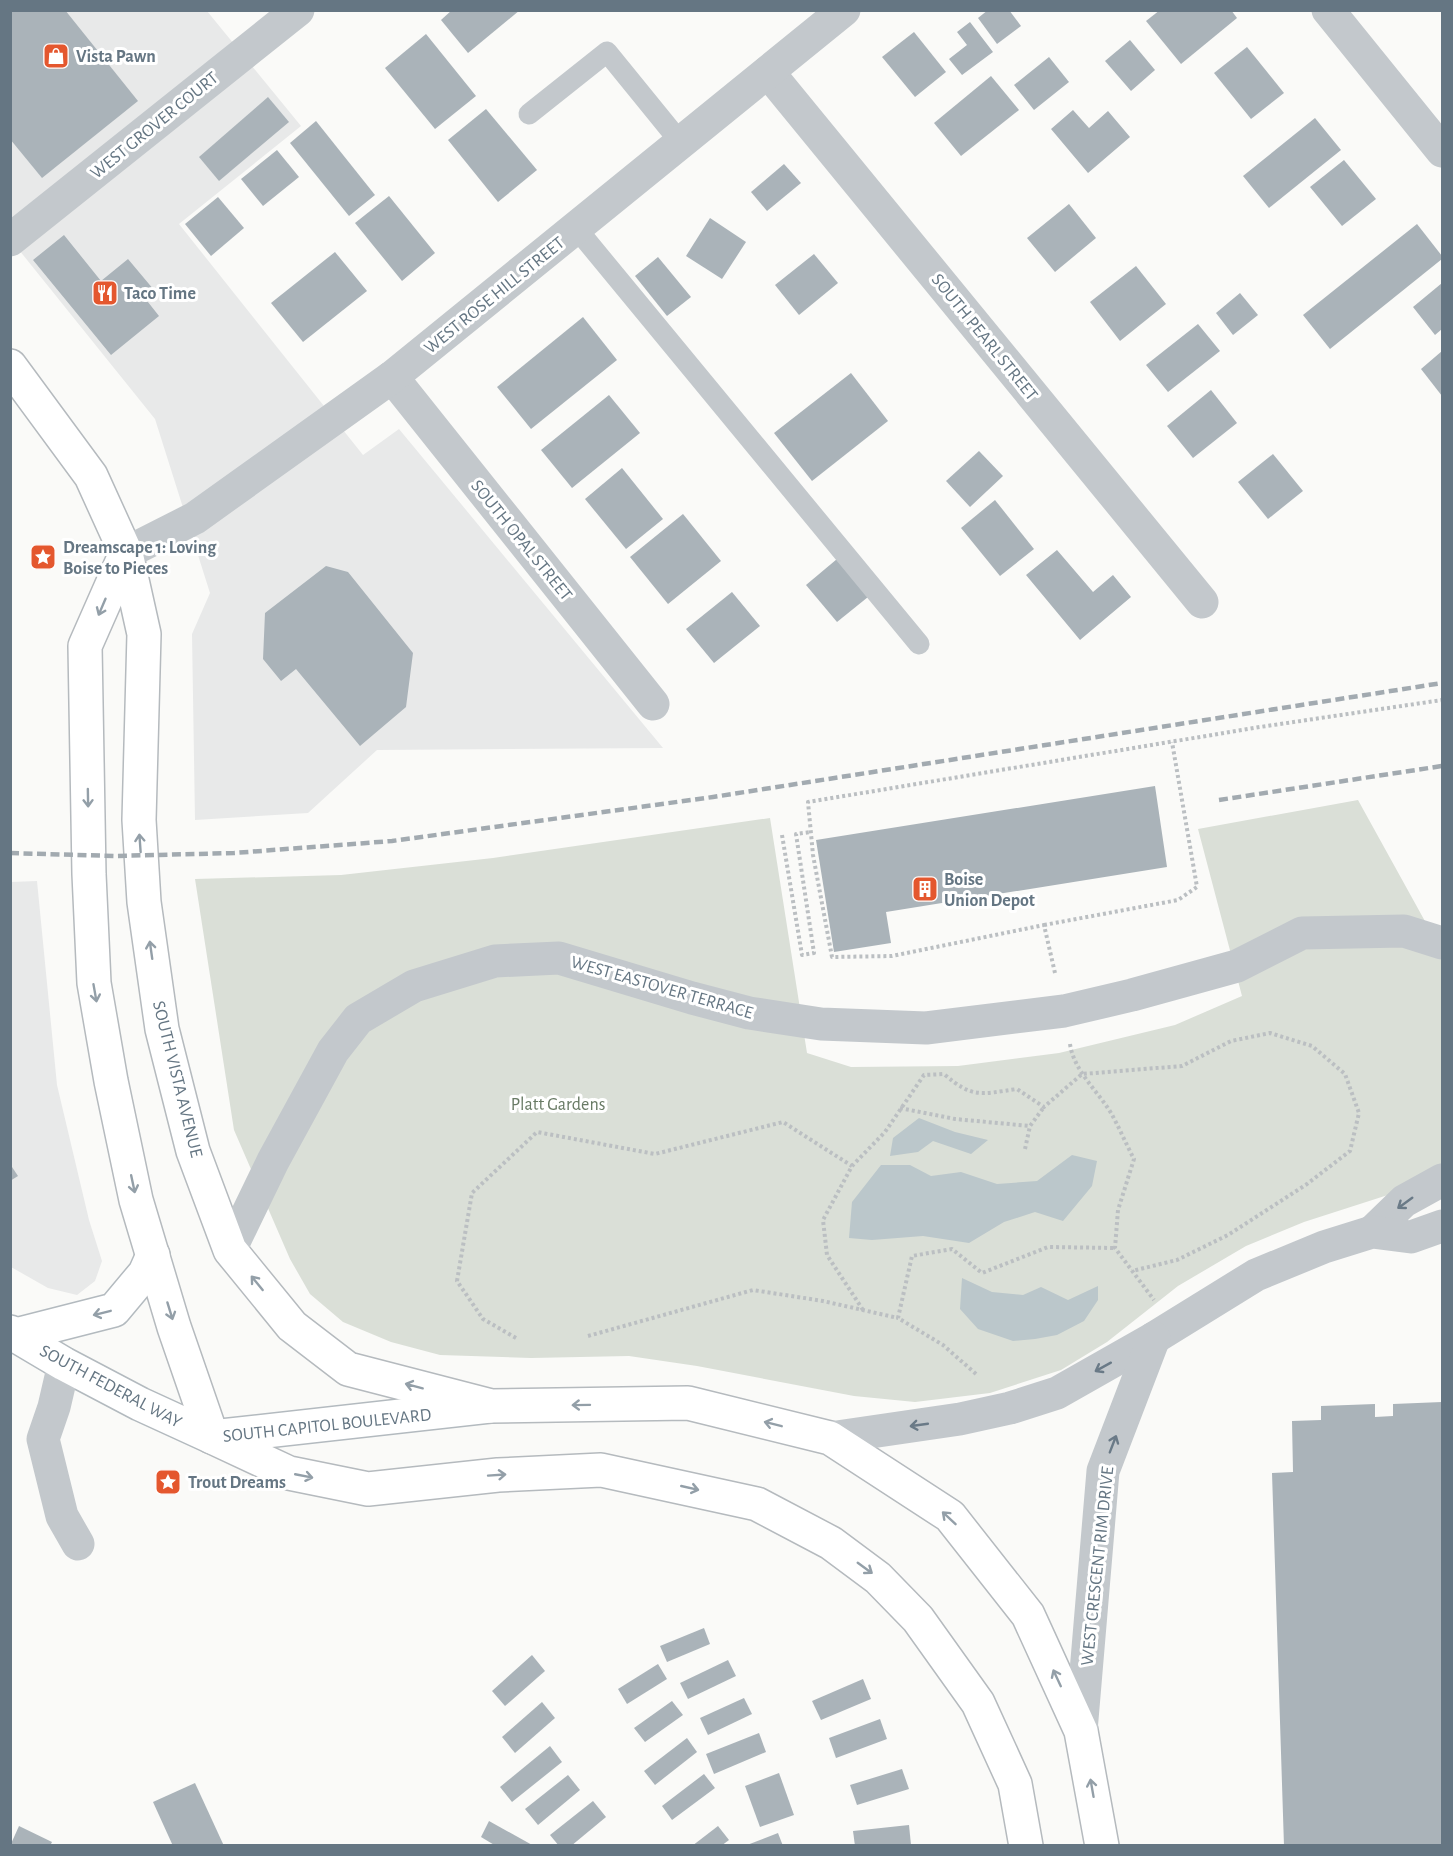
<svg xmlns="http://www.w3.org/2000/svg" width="1453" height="1856" font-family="'Alegreya Sans',sans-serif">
  <rect width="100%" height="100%" fill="#fafaf8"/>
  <g fill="#e8e9e9">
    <path d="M10 11H207L301 126 179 224 363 455 399 429 663 748 377 750 308 813 195 820 192 634 210 593 155 419 11 240Z"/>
    <path d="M37 881 57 1085 89 1220 102 1261 95 1281 77 1295 48 1288 11 1267V882Z"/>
  </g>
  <path fill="#dadfd7" d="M1358 800 1442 952V1170L1422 1184 1304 1222 1246 1246 1178 1286 1107 1342 1061 1370 990 1393 915 1402 854 1396 697 1366 629 1356 531 1358 440 1355 391 1342 343 1322 310 1294 290 1259 234 1130 195 879 341 875 493 858 770 818 807 1053 851 1067 958 1066 1059 1053 1175 1025 1242 996 1198 829Z"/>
  <g fill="#bbc7cb">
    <path d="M919 1118 955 1132 988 1140 971 1154 933 1141 918 1152 890 1156 893 1138Z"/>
    <path d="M1072 1155 1097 1161 1092 1186 1063 1221 1035 1212 1004 1222 969 1243 923 1236 872 1240 849 1238 852 1202 881 1165H910L931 1176 961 1172 997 1184 1037 1181Z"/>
    <path d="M962 1278 992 1292 1023 1295 1041 1287 1068 1300 1098 1286V1300L1084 1321 1057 1335 1035 1339 1013 1341 978 1329 960 1309Z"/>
  </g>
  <g fill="#aab3b9">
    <path d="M10 10H65L138 101 42 178 10 139Z"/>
    <path d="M452 10H520L468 53 441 20Z"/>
    <path d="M988 10H1009L1021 26 997 44 978 18Z"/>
    <path d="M1160 10H1231L1237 18 1181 64 1146 21Z"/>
    <path d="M970 22 993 52 962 75 949 59 967 45 957 32Z"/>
    <path d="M914 32 946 72 915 97 882 57Z"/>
    <path d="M426 34 476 96 435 129 385 68Z"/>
    <path d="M1130 40 1155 70 1131 91 1105 61Z"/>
    <path d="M1247 47 1284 93 1251 119 1214 73Z"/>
    <path d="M1049 57 1069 82 1034 110 1014 85Z"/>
    <path d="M991 76 1019 110 961 156 934 123Z"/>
    <path d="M268 97 289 122 219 181 199 157Z"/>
    <path d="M486 109 537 170 498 202 448 140Z"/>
    <path d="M1073 110 1089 128 1108 111 1130 137 1088 173 1051 129Z"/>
    <path d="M1315 118 1341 150 1269 208 1243 176Z"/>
    <path d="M316 121 375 195 349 216 290 143Z"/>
    <path d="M277 150 299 177 263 206 241 179Z"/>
    <path d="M1344 160 1376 199 1342 226 1310 187Z"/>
    <path d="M784 164 801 183 767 211 751 192Z"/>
    <path d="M389 196 435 253 402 281 355 223Z"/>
    <path d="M218 197 244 228 211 256 185 224Z"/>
    <path d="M1069 204 1096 238 1055 272 1027 238Z"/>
    <path d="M710 218 746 242 722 279 686 256Z"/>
    <path d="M1417 224 1442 256V259L1330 349 1303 315Z"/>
    <path d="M64 235 101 281 128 259 154 290 144 297 159 316 111 355 33 260Z"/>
    <path d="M335 252 367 291 303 342 271 303Z"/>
    <path d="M814 254 838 283 799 315 775 285Z"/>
    <path d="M658 257 691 297 667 316 635 276Z"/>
    <path d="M1136 266 1166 304 1120 341 1090 302Z"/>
    <path d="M1442 283V329L1435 335 1413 307Z"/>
    <path d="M1240 293 1258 315 1233 335 1216 313Z"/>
    <path d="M583 317 617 360 531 429 497 387Z"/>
    <path d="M1198 324 1220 351 1168 392 1146 365Z"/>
    <path d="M1442 351V396L1421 369Z"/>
    <path d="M851 373 888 421 812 481 774 433Z"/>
    <path d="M1211 390 1237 423 1193 458 1167 426Z"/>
    <path d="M609 395 640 433 572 488 541 450Z"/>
    <path d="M979 451 1003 476 970 507 946 481Z"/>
    <path d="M1273 454 1303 491 1268 519 1238 482Z"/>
    <path d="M622 468 663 519 626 549 585 499Z"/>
    <path d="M995 500 1034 549 1000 576 961 528Z"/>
    <path d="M683 514 721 561 668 604 630 557Z"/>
    <path d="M1057 550 1093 592 1113 575 1131 597 1080 640 1026 575Z"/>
    <path d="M837 559 868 597 837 622 806 585Z"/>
    <path d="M326 566 348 572 413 653 406 707 360 746 296 669 281 681 263 659 265 613Z"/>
    <path d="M732 592 760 626 714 663 686 629Z"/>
    <path d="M1155 786 1167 867 886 912 891 943 834 952 816 840Z"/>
    <path d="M10 1164 18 1176 10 1181Z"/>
    <path d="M1442 1402V1846H1284L1272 1473 1293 1472 1292 1421 1321 1420V1406L1375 1404V1417L1393 1416V1404Z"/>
    <path d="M704 1628 710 1644 667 1662 660 1646Z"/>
    <path d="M532 1655 545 1671 505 1706 492 1691Z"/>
    <path d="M728 1660 736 1676 688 1699 680 1683Z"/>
    <path d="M658 1664 667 1679 627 1704 618 1689Z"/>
    <path d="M863 1679 871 1699 821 1720 812 1701Z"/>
    <path d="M744 1698 752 1714 708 1735 700 1718Z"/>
    <path d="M672 1701 683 1715 645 1742 634 1728Z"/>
    <path d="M542 1702 555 1718 515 1753 502 1737Z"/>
    <path d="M880 1719 887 1739 836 1758 829 1738Z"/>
    <path d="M759 1733 766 1752 714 1774 706 1754Z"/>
    <path d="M687 1738 697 1752 655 1785 644 1771Z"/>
    <path d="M550 1746 562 1762 512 1802 500 1787Z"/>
    <path d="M902 1769 909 1789 857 1805 850 1785Z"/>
    <path d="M779 1773 794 1815 760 1827 745 1786Z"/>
    <path d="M704 1774 715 1788 672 1820 662 1806Z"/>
    <path d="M568 1775 580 1790 538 1825 525 1809Z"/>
    <path d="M195 1783 224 1846H173L153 1802Z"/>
    <path d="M593 1801 606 1817 571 1846H559L550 1835Z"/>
    <path d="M489 1821 534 1846H496L481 1837Z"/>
    <path d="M909 1825 911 1845 855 1846 853 1831Z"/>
    <path d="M19 1826 52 1842 50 1846H10Z"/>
    <path d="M718 1826 729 1840 721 1846H692Z"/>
    <path d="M778 1833 783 1846H747V1845Z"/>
  </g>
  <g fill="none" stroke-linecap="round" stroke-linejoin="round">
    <g stroke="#b3babf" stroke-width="36">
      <g id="secondary">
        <path d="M10 1332 64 1364 140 1404 212 1437 490 1406"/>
        <path d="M16 1335 114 1310 145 1273 153 1255"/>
      </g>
    </g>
    <g stroke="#b5babe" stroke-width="36">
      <g id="primary">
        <path d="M10 366 91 476 126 553 144 634 139 820 144 902 162 1029 193 1151 230 1250 292 1326 348 1369 491 1406 688 1403 830 1438 950 1516 1028 1615 1081 1731 1102 1846"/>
        <path d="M126 553 85 646 89 874 94 983 111 1081 136 1200 174 1327 212 1437 289 1473 368 1489 498 1475 601 1470 757 1504 831 1543 878 1578 918 1619 978 1703 1015 1784 1026 1846"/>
      </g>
    </g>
    <g stroke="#bbbfc2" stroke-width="4" stroke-dasharray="3 3" stroke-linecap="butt">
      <path d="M782 835 802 955 814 953 796 834 811 832"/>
      <path d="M1044 925 1178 900 1197 887 1172 742"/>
      <path d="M1055 973 1044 925 892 956 832 957 813 855 808 802 1260 727 1442 700"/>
      <path d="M1070 1044C1074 1071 1097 1090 1111 1113 1119 1127 1126 1144 1134 1159L1118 1210 1115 1248 1154 1300"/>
      <path d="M900 1108 955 1119 1030 1126"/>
      <path d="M1025 1149 1030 1126 1044 1107"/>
      <path d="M863 1310 827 1255 823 1220 852 1166 885 1132 924 1075 944 1074C973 1099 981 1094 1017 1089L1044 1107 1082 1074 1182 1066 1231 1041 1270 1033 1312 1046 1345 1074 1359 1113 1350 1151 1307 1184 1228 1235 1177 1260 1132 1271"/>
      <path d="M588 1336 753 1290 823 1301 898 1318"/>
      <path d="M516 1338 483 1319 457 1281 472 1193 537 1132 655 1154 783 1122 852 1166"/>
      <path d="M976 1374 943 1345 898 1318 912 1256 952 1249 982 1273 1048 1247 1115 1248"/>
    </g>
    <g stroke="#c3c8cc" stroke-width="21">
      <path d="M529 114 607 52 681 143"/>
      <path d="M576 228 919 644"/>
    </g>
    <g stroke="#c3c8cc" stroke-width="33">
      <path d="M1328 10 1442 151"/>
      <path d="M768 72 1202 602"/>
      <path d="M10 240 298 10"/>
      <path d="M392 377 653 704"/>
      <path d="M1372 1232 1404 1201 1442 1180"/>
      <path d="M230 1250 273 1161 333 1051 358 1019 414 986 495 961 559 958 692 998 749 1013 821 1024 926 1028 1064 1011 1132 995 1237 966 1302 933 1404 931 1442 943"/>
      <path d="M64 1364 54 1407 43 1439 62 1516 78 1544"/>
      <path d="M830 1438 960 1419 1010 1408 1057 1393 1154 1338 1256 1275 1324 1247 1372 1232 1411 1237 1442 1226"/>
      <path d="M1081 1731 1103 1471 1154 1338"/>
    </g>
    <path stroke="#c3c8cc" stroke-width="33" d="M126 553 195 518 392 377 844 10"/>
    <use href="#secondary" stroke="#fff" stroke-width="33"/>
    <use href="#primary" stroke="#fff" stroke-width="33"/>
    <g stroke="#a2aab0" stroke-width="4.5" stroke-dasharray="9 4.5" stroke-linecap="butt">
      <path d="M1219 800 1442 766"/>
      <path d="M10 853 114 856 234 853 392 841 713 797 1442 683"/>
    </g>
  </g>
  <defs><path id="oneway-shaft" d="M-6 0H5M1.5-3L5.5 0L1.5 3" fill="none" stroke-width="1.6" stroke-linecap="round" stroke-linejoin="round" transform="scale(1.5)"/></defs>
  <g stroke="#939fa8">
    <use href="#oneway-shaft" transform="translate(102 607) rotate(113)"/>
    <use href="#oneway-shaft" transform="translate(88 798) rotate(89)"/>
    <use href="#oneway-shaft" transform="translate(140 843) rotate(-94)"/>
    <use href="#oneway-shaft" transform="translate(151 950) rotate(-98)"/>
    <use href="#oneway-shaft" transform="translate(95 993) rotate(80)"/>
    <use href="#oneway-shaft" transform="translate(133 1184) rotate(78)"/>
    <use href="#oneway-shaft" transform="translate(257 1283) rotate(-129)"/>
    <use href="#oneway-shaft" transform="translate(170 1311) rotate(73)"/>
    <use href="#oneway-shaft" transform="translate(102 1313) rotate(166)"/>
    <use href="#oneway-shaft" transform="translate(414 1386) rotate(-165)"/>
    <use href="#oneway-shaft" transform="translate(581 1405) rotate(179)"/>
    <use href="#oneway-shaft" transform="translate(773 1424) rotate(-166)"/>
    <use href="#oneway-shaft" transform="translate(497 1475) rotate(-4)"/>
    <use href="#oneway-shaft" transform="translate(304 1476) rotate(11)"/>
    <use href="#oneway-shaft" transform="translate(690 1488) rotate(13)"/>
    <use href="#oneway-shaft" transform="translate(949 1518) rotate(-137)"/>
    <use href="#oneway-shaft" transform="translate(865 1568) rotate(36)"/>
    <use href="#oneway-shaft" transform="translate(1057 1678) rotate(-115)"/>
    <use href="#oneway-shaft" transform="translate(1092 1788) rotate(-100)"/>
  </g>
  <g stroke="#6a7a87">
    <use href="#oneway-shaft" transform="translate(1405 1203) rotate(144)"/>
    <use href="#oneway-shaft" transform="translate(1103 1367) rotate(151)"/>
    <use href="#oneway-shaft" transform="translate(919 1425) rotate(172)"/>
    <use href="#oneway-shaft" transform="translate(1113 1444) rotate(-69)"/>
  </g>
  <defs>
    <g id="shop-square" transform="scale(1.35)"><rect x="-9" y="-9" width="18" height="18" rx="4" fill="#e4572e" stroke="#fff"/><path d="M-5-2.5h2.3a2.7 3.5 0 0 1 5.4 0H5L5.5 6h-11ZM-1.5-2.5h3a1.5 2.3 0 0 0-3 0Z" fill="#fff"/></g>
    <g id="restaurant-square" transform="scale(1.35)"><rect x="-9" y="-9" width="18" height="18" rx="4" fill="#e4572e" stroke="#fff"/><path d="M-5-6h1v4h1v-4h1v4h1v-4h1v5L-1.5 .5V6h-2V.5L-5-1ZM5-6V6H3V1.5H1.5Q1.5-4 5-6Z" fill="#fff"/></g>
    <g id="sight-square" transform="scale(1.35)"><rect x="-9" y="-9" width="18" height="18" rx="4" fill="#e4572e" stroke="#fff"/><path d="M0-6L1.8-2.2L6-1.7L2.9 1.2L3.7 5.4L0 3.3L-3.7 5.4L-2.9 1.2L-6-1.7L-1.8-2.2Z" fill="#fff"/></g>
    <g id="building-square" transform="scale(1.35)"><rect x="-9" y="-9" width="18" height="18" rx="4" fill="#e4572e" stroke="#fff"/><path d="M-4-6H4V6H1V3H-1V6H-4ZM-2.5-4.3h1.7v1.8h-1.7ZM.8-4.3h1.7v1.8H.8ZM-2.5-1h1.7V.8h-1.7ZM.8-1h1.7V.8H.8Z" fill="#fff"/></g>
  </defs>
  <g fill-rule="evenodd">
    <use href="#shop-square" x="56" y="56"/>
    <use href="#restaurant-square" x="105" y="293"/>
    <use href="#sight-square" x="43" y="557"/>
    <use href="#building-square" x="925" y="889"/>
    <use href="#sight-square" x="168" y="1482"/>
  </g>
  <g text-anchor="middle" stroke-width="6" stroke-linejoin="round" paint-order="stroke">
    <g font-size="18" font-weight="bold" fill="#657683" stroke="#fff" text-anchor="start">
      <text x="76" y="62">Vista Pawn</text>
      <text x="124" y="299">Taco Time</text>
      <text x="63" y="553">Dreamscape 1: Loving<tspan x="63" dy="21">Boise to Pieces</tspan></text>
      <text x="944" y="885">Boise<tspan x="944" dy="21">Union Depot</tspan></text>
      <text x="188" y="1488">Trout Dreams</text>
    </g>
    <g font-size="18" fill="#657683" stroke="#fff">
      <text transform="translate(154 125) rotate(-39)" y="6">WEST GROVER COURT</text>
      <text transform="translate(494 295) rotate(-39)" y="6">WEST ROSE HILL STREET</text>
      <text transform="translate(985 337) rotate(51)" y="6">SOUTH PEARL STREET</text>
      <text transform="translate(522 540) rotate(51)" y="6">SOUTH OPAL STREET</text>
      <text transform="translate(662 987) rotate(16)" y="6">WEST EASTOVER TERRACE</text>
      <text transform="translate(178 1079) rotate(76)" y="6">SOUTH VISTA AVENUE</text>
      <text transform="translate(111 1386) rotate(28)" y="6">SOUTH FEDERAL WAY</text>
      <text transform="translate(327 1425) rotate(-6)" y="6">SOUTH CAPITOL BOULEVARD</text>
      <text transform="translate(1097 1566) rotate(-84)" y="6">WEST CRESCENT RIM DRIVE</text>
    </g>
    <g font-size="18" fill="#687a64" stroke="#fff">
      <text x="558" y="1110">Platt Gardens</text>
    </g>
  </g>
  <rect width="1453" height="1856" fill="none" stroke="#657683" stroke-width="24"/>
</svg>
